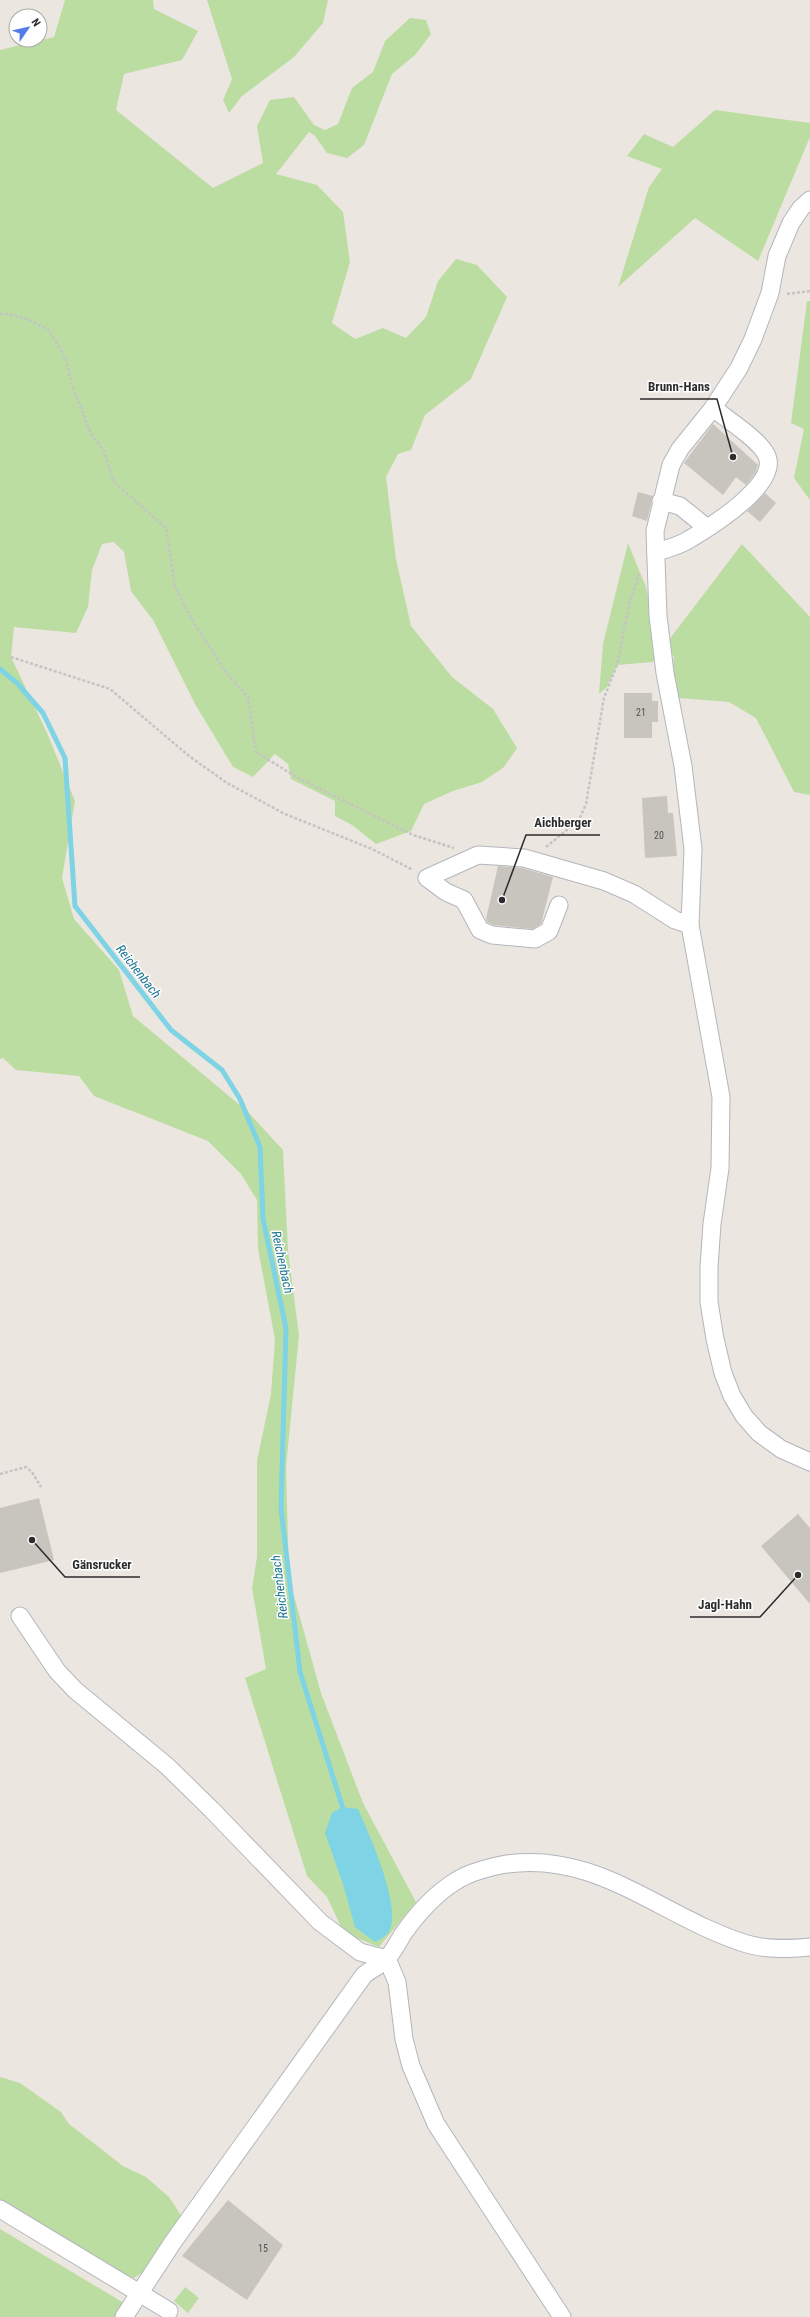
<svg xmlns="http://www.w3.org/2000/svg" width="810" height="2317" font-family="'Roboto Condensed',sans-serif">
  <rect width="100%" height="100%" fill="#ece6e0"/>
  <g fill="#bcdda2">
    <path d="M65 0H153L154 9 198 31 182 60 124 74 116 110 213 188 263 163 257 126 270 100 294 97 314 125 325 130 338 124 352 88 373 72 385 41 410 18 426 20 431 34 415 55 392 74 364 145 347 158 327 153 315 136 309 132 276 174 317 185 343 212 350 262 332 323 355 339 383 328 406 338 426 317 438 281 456 259 477 265 507 297 471 379 425 415 411 450 398 454 386 477 396 559 411 626 452 677 493 709 517 748 504 767 482 782 453 791 424 804 411 831 376 844 352 825 335 816V801L291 779 288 764 275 754 253 777 233 767 195 704 153 620 131 591 124 552 114 542 102 544 92 570 88 607 76 633 14 627 11 657 47 733 75 801 62 878 74 919 119 970 133 1016 247 1111 283 1150 288 1251 299 1335 286 1467 289 1578 321 1693 363 1803 416 1902 379 1947 344 1933 327 1897 307 1876 245 1678 266 1669 252 1588 257 1557V1461L271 1394 275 1339 258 1249 257 1200 241 1174 208 1141 94 1096 79 1076 16 1070 3 1058 0 1059V50L54 37Z"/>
    <path d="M207 0H328L323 23 294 57 242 96 229 113 223 100 232 79Z"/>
    <path d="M715 110 810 123V137L758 261 695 218 618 287 649 187 662 169 627 156 644 134 673 147Z"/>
    <path d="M807 301H810V500L794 478 804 429 791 423Z"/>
    <path d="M628 543 646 587 658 646 665 645 742 544 810 617V795L794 792 756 718 729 702 679 698 672 675 674 656 662 647 653 662 617 665 607 687 599 694 603 644Z"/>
    <path d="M0 2077 20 2083 61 2112 69 2124 123 2166 146 2177 169 2197 182 2217 143 2272 134 2278 124 2277 0 2204Z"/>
    <path d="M0 2229 124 2303 115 2317H0Z"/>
    <path d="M185 2287 199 2298 188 2313 174 2301Z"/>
  </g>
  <path fill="#7ed3e4" d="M342 1807 358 1809C368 1832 405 1912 388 1933 385 1937 379 1940 375 1942L355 1927 343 1884 325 1833 332 1813Z"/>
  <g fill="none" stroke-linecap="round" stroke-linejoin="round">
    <path stroke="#7ed3e4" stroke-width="5" d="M0 669 17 683 43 713 65 758 75 906 171 1030 222 1070 240 1099 260 1147 263 1219 286 1328 281 1508 300 1672 344 1812"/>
  </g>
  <g fill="#c8c4be">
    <path d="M713 424 758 465 755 473 746 485 736 477 723 495 684 463Z"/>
    <path d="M638 492 653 496 647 521 632 516Z"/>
    <path d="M765 493 776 503 760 522 747 511Z"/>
    <path d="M624 693H652V701H658V722H652V738H624Z"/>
    <path d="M667 796 668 813H673L677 856 645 858 642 798Z"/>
    <path d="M498 866 522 868 553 877 541 924 533 929 494 925 487 922 486 919Z"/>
    <path d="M39 1498 54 1560 0 1573V1508Z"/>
    <path d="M798 1514 810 1528V1604L761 1546Z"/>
    <path d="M228 2200 283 2245 247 2300 182 2256Z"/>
  </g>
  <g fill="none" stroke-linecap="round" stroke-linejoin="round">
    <g stroke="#b3b6be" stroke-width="19">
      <g id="minor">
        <path d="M810 200 801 208 791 223 777 256 770 293 753 339 739 368 713 408 680 449 671 465 655 531 658 616 665 673 683 766 693 849 690 925 721 1097 720 1168 712 1224 709 1267V1302L715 1339 723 1373 732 1396 744 1416 759 1433 781 1449 810 1462"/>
        <path d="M661 501 680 506 706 527"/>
        <path d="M656 552C667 549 679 546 690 539 710 527 782 483 766 454 757 438 728 420 713 408"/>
        <path d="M559 905 549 931 535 939 492 935 480 930 464 900 446 892 427 878 478 855 524 858 604 881 634 894 675 920 690 925"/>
        <path d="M20 1616 57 1671 75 1690 167 1766 212 1810 320 1922 360 1952 387 1959"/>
        <path d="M387 1959 397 1982 404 2039 411 2066 436 2124 562 2317"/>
        <path d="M0 2209 169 2311"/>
        <path d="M124 2317 173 2242 364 1975C371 1969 380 1966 386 1959 393 1953 398 1942 403 1934 417 1914 435 1894 456 1881 468 1873 487 1868 501 1865 596 1848 662 1918 747 1944 768 1950 789 1949 810 1947"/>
      </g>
    </g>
    <g stroke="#c4c4c4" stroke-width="2.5" stroke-dasharray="3 2" stroke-linecap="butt">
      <path d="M787 294 810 291"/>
      <path d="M0 314H9L30 320 49 330 66 359 71 382 91 434 104 451 114 482 166 528 175 587 194 623 227 674 248 697 256 752 298 778 413 835 454 848"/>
      <path d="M11 657 110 689 189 756 227 783 285 814 372 849 413 870"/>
      <path d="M546 847 579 820 586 804 604 698 617 665 629 605 639 574"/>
      <path d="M0 1474 26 1467 32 1472 41 1487"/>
    </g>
    <use href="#minor" stroke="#fff" stroke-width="17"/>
  </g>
  <g text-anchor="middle" stroke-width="3" stroke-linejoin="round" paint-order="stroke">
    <g font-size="10" fill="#535250">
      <text x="641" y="716">21</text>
      <text x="659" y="839">20</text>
      <text x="263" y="2252">15</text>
    </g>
    <g font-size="13" font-style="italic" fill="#1b7592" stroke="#fff">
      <text transform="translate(139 971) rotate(52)" y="5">Reichenbach</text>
      <text transform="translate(283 1262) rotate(78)" y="5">Reichenbach</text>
      <text transform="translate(279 1587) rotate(-97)" y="5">Reichenbach</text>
    </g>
  </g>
  <path fill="none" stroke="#2c2c2c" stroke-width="1.5" d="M733 457L717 399H640M502 900L526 835H600M32 1540L65 1577H140M798 1575L760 1617H690"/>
  <g fill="#2c2c2c" stroke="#fff" stroke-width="1.5">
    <circle cx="733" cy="457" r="4"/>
    <circle cx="502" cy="900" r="4"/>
    <circle cx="32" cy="1540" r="4"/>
    <circle cx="798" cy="1575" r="4"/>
  </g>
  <g font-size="13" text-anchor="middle" font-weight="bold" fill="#2c2c2c" stroke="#fff" stroke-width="3" stroke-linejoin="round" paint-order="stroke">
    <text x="679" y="391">Brunn-Hans</text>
    <text x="563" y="827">Aichberger</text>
    <text x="102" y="1569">Gänsrucker</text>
    <text x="725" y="1609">Jagl-Hahn</text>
  </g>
  <g transform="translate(28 28) rotate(56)"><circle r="19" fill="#ffffff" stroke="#ababab"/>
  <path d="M0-3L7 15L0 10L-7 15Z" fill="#517ce9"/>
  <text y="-6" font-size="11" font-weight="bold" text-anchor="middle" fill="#2c2c2c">N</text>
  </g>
</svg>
